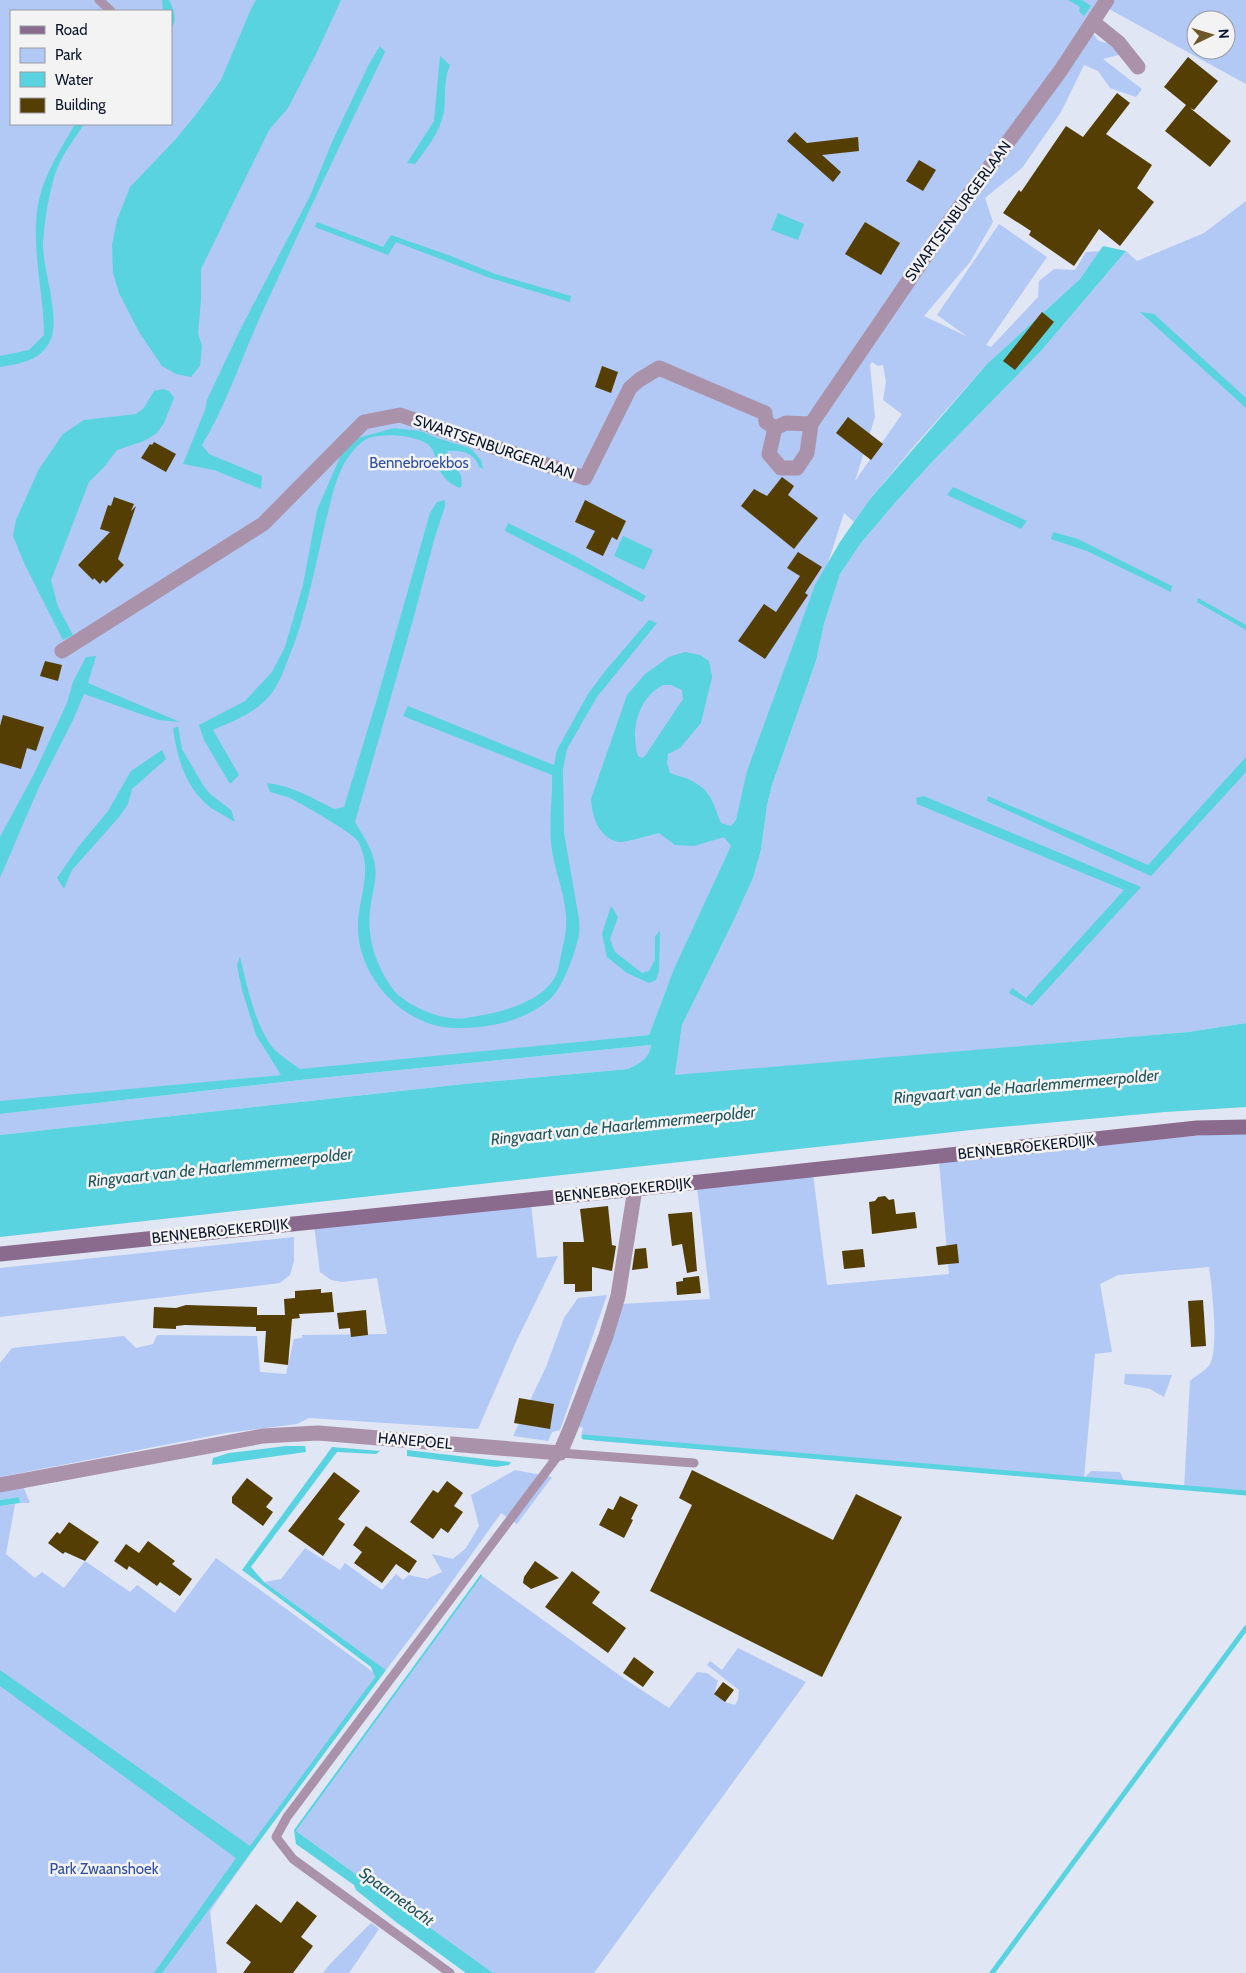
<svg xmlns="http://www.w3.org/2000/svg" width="1246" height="1973" font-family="Cabin,sans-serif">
  <rect width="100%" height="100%" fill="#e0e6f3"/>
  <g fill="#b2c8f5" fill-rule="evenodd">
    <path d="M0 0H1111L1091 31 1099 41 1116 45 1126 53 1103 59 1142 89 1136 97 1110 88 1098 71 1084 65 1061 112 1022 168 985 198 993 222 970 262 924 316 968 337 937 315 999 224 1047 257 986 345 991 347 1038 297 1039 281 1054 269 1075 270 1086 252 1100 251 1080 279 987 364 915 445 870 499 854 522 844 513 799 653 721 882 668 985 649 1035 280 1072 282 1075 0 1102ZM11 11H171V124H11ZM872 362 878 366 883 365 886 382 883 400 902 414 855 481 875 417 870 365Z"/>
    <path d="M1115 0H1246V84L1109 9ZM1196 20H1226V50H1196Z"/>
    <path d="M1246 201V1023L1188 1032 754 1069 682 1079 675 1075 682 1025 733 922 753 878 761 850 767 805 772 785 816 661 824 624 840 574 861 543 894 504 932 462 1041 351 1126 251 1137 261 1204 233Z"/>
    <path d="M651 1045C649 1059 640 1063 628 1069L464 1084 0 1135V1114L310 1079Z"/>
    <path d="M1246 1131V1494L1184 1489 1190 1381C1195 1376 1207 1370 1210 1364 1219 1347 1212 1287 1209 1267L1118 1275 1100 1284 1112 1352 1095 1354 1084 1478 1091 1471 1120 1472 1125 1483 596 1441 581 1436 583 1428 578 1426 621 1304 710 1299 697 1187 813 1174 827 1285 949 1274 939 1161Z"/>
    <path d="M531 1204 537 1258 558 1256 515 1344 478 1429 309 1418 297 1424 226 1433 0 1477V1363L12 1348 124 1336 136 1348 153 1344 157 1335 257 1336 260 1372 286 1374 294 1339 302 1338V1335L387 1334 377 1278 342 1282 331 1280 320 1272 314 1226Z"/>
    <path d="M294 1237V1261L290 1275 280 1283 0 1317V1268Z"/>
    <path d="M607 1295 560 1430 552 1432 548 1441 513 1436 546 1367 564 1318 578 1298Z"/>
    <path d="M1125 1374 1172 1375 1164 1397 1150 1389 1124 1384Z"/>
    <path d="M515 1470 552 1477 517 1524 501 1513 441 1597 386 1670 264 1582 281 1579 305 1548 340 1570 345 1563 382 1590 396 1574 403 1580 409 1575 427 1579 442 1572 432 1554 453 1559 466 1548 479 1526 471 1495Z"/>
    <path d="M23 1486 30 1503H20L19 1497 0 1500V1491Z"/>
    <path d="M15 1504 6 1554 35 1578 42 1572 64 1588 85 1561 130 1592 137 1585 175 1613 216 1558 373 1672 375 1677 210 1911 217 1973H0V1506Z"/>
    <path d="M482 1576 626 1680 669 1708 697 1672 707 1673 718 1681 714 1694 725 1702 735 1705 738 1700 739 1690 707 1665 710 1661 722 1670 738 1648 806 1682 594 1973H493L296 1831Z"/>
    <path d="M371 1923 379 1929 349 1973H323L331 1963Z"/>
  </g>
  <g fill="#59d3e0" fill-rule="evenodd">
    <path d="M162 0H169C174 10 178 19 171 29V11H163Z"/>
    <path d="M256 0H341L317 52 288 108 269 130 201 269V300L198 333 202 346 200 366 191 377 176 374 162 366 139 332 119 293 113 273 112 245 117 220 130 187 175 140 198 112 221 80 251 9Z"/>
    <path d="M1068 0H1082L1091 6 1084 16 1079 11 1080 7Z"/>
    <path d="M380 46 385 52C342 140 301 228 260 317 241 360 226 405 202 445L209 454 262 476 261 489 214 470 183 464 205 410 207 400 240 330 310 196 332 142 369 64Z"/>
    <path d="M440 56 450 65C443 81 446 96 444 112 440 132 427 148 415 164L407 163 434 121Z"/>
    <path d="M75 124H84C77 136 66 149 60 162 50 182 44 223 43 245 43 271 62 321 49 343 39 361 19 364 0 367V356L29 350 44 335C44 287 27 236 42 189 50 165 63 145 75 124Z"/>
    <path d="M778 213 804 224 798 240 771 230Z"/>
    <path d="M317 222 383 247 391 235 451 256 495 274 571 296 570 302 490 278 396 242 388 255 315 227Z"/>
    <path d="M1103 246 1126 251 1041 351 932 462 894 504 861 543 840 574 824 624 816 661 772 785 767 805 761 850 753 878 733 922 682 1025 675 1075 1188 1032 1246 1023V1107L1165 1112 980 1129 0 1237V1135L464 1084 628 1069C640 1063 649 1059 651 1045L310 1079 0 1114V1101L281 1075 256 1035 242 990 237 965 240 957C246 983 257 1032 275 1050 282 1057 292 1063 300 1069L649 1035 674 969 731 846 724 837 694 846 675 845 659 833C651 835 627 842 620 842 599 839 592 817 591 799L627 695 645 674 669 657 685 652 700 655 709 661 712 677 701 723 680 748 668 754 667 763 670 773C677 776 686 777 692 781 712 791 713 804 721 823L731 826 736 820 747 771 815 585 840 542 870 499 987 364 1080 279ZM663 685H671L682 690 683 699 645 756 642 758 638 756C630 730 638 698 663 685Z"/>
    <path d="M1140 312 1154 314 1246 398V408Z"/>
    <path d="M163 389 169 391 174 398 164 423 157 433 144 441 117 450 105 466 89 482 51 580 58 607 73 635 63 640 25 565 13 536 16 520 39 469 63 434 84 420 136 414 144 408 154 391Z"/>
    <path d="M394 428 421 431 437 438 470 448 481 460 483 469 479 467C475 452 460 450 447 451L461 476 462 486 459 488C452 484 446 481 442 474 435 464 437 448 424 442 410 435 384 433 369 438 361 441 354 449 349 456 337 472 332 496 327 516 315 565 307 615 287 662 283 673 278 686 270 695 256 713 233 721 213 730L239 775 230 784 204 740 199 725 245 701 272 672 285 647 303 585 317 510 341 455 358 438Z"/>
    <path d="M953 487 1027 521 1021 529 947 495Z"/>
    <path d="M445 500V506L434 540 413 620 355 822C363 836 373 849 375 866 377 879 373 890 371 903 366 932 373 960 390 985 402 1005 443 1022 466 1018 495 1013 536 1006 554 979 559 972 560 959 562 950 565 939 567 928 566 917 565 894 555 872 552 850 548 825 553 799 552 775L403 716 408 706 554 765 557 750 588 694 606 670 649 620 657 623 597 697 567 749 563 770 564 833 579 919C579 924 580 929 579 934 576 951 563 988 550 999 524 1022 488 1028 455 1028 402 1027 355 974 358 922 360 893 373 869 358 841 353 833 299 802 288 797 282 795 276 794 270 792L267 783C293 786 312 798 334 809L344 807 377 699 430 513 437 502Z"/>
    <path d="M508 523 575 556 646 596 642 602 505 531Z"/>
    <path d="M1053 532 1078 539 1172 586 1171 592 1087 551 1051 539Z"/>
    <path d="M623 536 653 550 644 570 614 556Z"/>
    <path d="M1198 598 1246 625V630L1197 602Z"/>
    <path d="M96 656 88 683 180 722 158 720 84 694 73 720 39 787 0 878V837L35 772 67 703 73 682 86 657Z"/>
    <path d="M178 726 182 749 203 785 210 794 231 810 235 822C227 817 219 813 211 808 186 789 177 758 173 729Z"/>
    <path d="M162 750 166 759 132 789 128 804 119 817 72 870 64 889 57 878 79 846 108 811 131 771Z"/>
    <path d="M1246 757V772L1151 876 987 801 988 796 1148 865Z"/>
    <path d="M924 796 1141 887 1032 1006 1009 993 1012 988 1026 998 1124 890 917 804 916 798Z"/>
    <path d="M611 906 618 917 610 939 615 952 642 973 649 971 655 960V937L660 930 659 971 656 980 649 983 627 973 607 957 602 934Z"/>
    <path d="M286 1446H305L306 1452 212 1465 213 1458 229 1453Z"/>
    <path d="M332 1447 380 1451 376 1454 337 1452 251 1567 264 1582 386 1670 162 1973H154L236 1858 0 1686V1670L250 1846 375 1677 371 1667 242 1570Z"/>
    <path d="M407 1450 511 1462 509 1465 496 1467 407 1456Z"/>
    <path d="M19 1497 20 1503 0 1506V1500Z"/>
    <path d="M481 1574 482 1576 296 1831 493 1973H466L396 1922 356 1890 354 1885 296 1844 294 1830Z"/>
  </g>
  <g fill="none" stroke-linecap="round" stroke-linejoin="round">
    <g stroke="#59d3e0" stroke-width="5">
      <path d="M584 1437 1246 1493"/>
      <path d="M992 1973 1246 1628"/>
    </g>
  </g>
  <g fill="#543e04">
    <path d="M1188 57 1218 81 1194 110 1190 108 1231 141 1210 167 1165 131 1186 105 1164 87Z"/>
    <path d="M1117 93 1130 103 1106 134 1152 165 1137 188 1154 202 1120 246 1099 229 1074 266 1029 235 1031 231 1003 213 1019 190 1021 192 1066 126 1083 137Z"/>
    <path d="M795 132 807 143 858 137 859 151 822 155 841 172 833 182 787 141Z"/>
    <path d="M919 160 936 170 923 191 906 181Z"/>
    <path d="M865 222 900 243 881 275 845 254Z"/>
    <path d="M1042 312 1054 322 1015 370 1003 361Z"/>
    <path d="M602 366 618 372 611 393 595 387Z"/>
    <path d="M848 417 883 444 871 460 836 433Z"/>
    <path d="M154 442 176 454 166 472 141 458 150 444 152 445Z"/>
    <path d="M782 477 794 486 788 495 818 518 794 549 741 506 754 489 767 496Z"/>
    <path d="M114 497 134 504 131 511 136 506 118 559 124 565 106 583 103 580 100 584 94 578 93 580 78 565 110 532 100 529 108 505 111 506Z"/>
    <path d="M585 500 626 521 617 540 612 537 603 556 586 548 595 531 575 522Z"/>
    <path d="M798 552 822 567 805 593 808 595 765 659 738 641 764 604 776 612 800 576 787 568Z"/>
    <path d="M45 661 62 665 58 681 40 676Z"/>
    <path d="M3 715 44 727 36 751 27 748 21 769 0 763V726Z"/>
    <path d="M885 1196 889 1200 894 1199 896 1214 915 1212 917 1228 872 1234 869 1202 875 1201 878 1197Z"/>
    <path d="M608 1206 612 1245 616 1246 612 1271 592 1267V1291L575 1292V1284H564L563 1242H584L580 1209Z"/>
    <path d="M692 1212 697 1271 687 1273 682 1244 672 1246 668 1214Z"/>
    <path d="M957 1244 959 1263 938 1265 936 1247Z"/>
    <path d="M646 1248 648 1268 632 1270 635 1249Z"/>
    <path d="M863 1249 865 1267 844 1269 842 1251Z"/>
    <path d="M699 1276 701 1293 677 1295 676 1282 683 1281V1278Z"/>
    <path d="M321 1289V1293L332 1292 334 1312 299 1314 300 1318 292 1319 288 1365 264 1362 266 1331H256V1327L185 1325 176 1326V1329L153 1328 154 1307 176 1308 186 1305 257 1307V1315H285L284 1299 295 1298V1291Z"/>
    <path d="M1203 1300 1206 1346 1191 1347 1188 1301Z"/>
    <path d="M366 1310 368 1335 351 1337 350 1328 339 1329 337 1313Z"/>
    <path d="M519 1398 554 1404 550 1429 514 1423Z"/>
    <path d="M692 1470 833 1540 856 1494 902 1517 822 1677 650 1591 692 1505 679 1498Z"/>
    <path d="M334 1472 360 1491 338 1519 345 1524 323 1556 288 1531Z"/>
    <path d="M247 1478 273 1498 266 1507 273 1512 263 1526 232 1503V1497Z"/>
    <path d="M447 1481 463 1493 454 1506 463 1512 448 1533 441 1528 433 1539 410 1522 433 1490 438 1493Z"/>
    <path d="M620 1496 638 1505 631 1519 633 1520 624 1538 599 1525 608 1508 613 1510Z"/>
    <path d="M69 1522 99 1542 85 1561 65 1552 63 1554 48 1543 57 1532 60 1534Z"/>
    <path d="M366 1526 417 1561 409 1573 396 1564 382 1583 354 1563 362 1552 353 1545Z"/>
    <path d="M148 1541 175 1561 172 1564 192 1579 180 1596 160 1582 157 1586 129 1566 127 1570 114 1561 126 1544 139 1553Z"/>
    <path d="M535 1561 559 1578 531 1589 523 1583 524 1577Z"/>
    <path d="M572 1571 600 1592 592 1603 626 1628 608 1653 545 1607Z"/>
    <path d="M634 1657 654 1672 643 1687 623 1673Z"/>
    <path d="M723 1682 734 1690 725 1702 714 1694Z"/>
    <path d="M297 1901 317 1916 301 1937 313 1946 293 1973H243L251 1962 226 1943 256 1904 281 1923Z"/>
  </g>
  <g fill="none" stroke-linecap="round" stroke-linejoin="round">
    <g stroke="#aa93aa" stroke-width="9">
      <path d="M99 0 111 11"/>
      <path d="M450 1973 293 1859 276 1837 287 1817 560 1453 694 1463"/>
    </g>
    <g stroke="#aa93aa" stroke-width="15">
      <path d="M1093 22 1118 42 1138 67"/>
      <path d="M775 428 769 454 781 468H797L807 453 811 424"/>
      <path d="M62 651 263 524 364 422 400 415 585 478 630 388 639 380 659 368 765 413 766 422 775 428 786 423 811 424 946 226 1061 70 1107 0"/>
      <path d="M0 1485 263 1436 318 1433 560 1453 571 1427 606 1336 618 1296 635 1189"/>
    </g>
    <path stroke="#8b6b8d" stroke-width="15" d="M0 1254 635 1189 1197 1128 1246 1127"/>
  </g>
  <g text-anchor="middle" stroke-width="5" stroke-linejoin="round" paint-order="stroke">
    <g font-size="15" fill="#0c162c" stroke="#f3f3f3">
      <text transform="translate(958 211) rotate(-54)" y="5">SWARTSENBURGERLAAN</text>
      <text transform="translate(494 447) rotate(19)" y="5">SWARTSENBURGERLAAN</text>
      <text transform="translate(1026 1147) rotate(-6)" y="5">BENNEBROEKERDIJK</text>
      <text transform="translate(623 1190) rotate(-6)" y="5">BENNEBROEKERDIJK</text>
      <text transform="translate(220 1231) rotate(-6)" y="5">BENNEBROEKERDIJK</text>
      <text transform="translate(415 1441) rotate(5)" y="5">HANEPOEL</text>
    </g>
    <g font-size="15" fill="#2e4ea1" stroke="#f3f3f3">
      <text x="419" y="468">Bennebroekbos</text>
      <text x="104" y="1874">Park Zwaanshoek</text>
    </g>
    <g font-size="16" font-style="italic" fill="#22565c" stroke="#f3f3f3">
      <text transform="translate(1026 1086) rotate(-5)" y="6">Ringvaart van de Haarlemmermeerpolder</text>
      <text transform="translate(623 1125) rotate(-6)" y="6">Ringvaart van de Haarlemmermeerpolder</text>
      <text transform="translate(220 1167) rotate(-6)" y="6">Ringvaart van de Haarlemmermeerpolder</text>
      <text transform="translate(397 1896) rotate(36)" y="6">Spaarnetocht</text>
    </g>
  </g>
  <rect x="10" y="10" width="162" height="115" fill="#f3f3f3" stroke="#979ba3"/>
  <rect x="20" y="26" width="25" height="8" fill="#8b6b8d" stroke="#979ba3"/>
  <text x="55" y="35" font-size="15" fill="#0c162c">Road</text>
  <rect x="20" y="48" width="25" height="15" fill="#b2c8f5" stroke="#979ba3"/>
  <text x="55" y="60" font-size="15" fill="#0c162c">Park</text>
  <rect x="20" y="72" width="25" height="15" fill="#59d3e0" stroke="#979ba3"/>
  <text x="55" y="85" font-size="15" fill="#0c162c">Water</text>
  <rect x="20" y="98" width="25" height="15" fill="#543e04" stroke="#979ba3"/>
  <text x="55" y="110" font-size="15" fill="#0c162c">Building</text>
  <g transform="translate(1211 35) rotate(85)"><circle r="24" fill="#f3f3f3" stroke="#979ba3"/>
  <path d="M0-4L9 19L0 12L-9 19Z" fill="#6d5726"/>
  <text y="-8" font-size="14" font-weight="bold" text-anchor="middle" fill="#0c162c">N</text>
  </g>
</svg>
